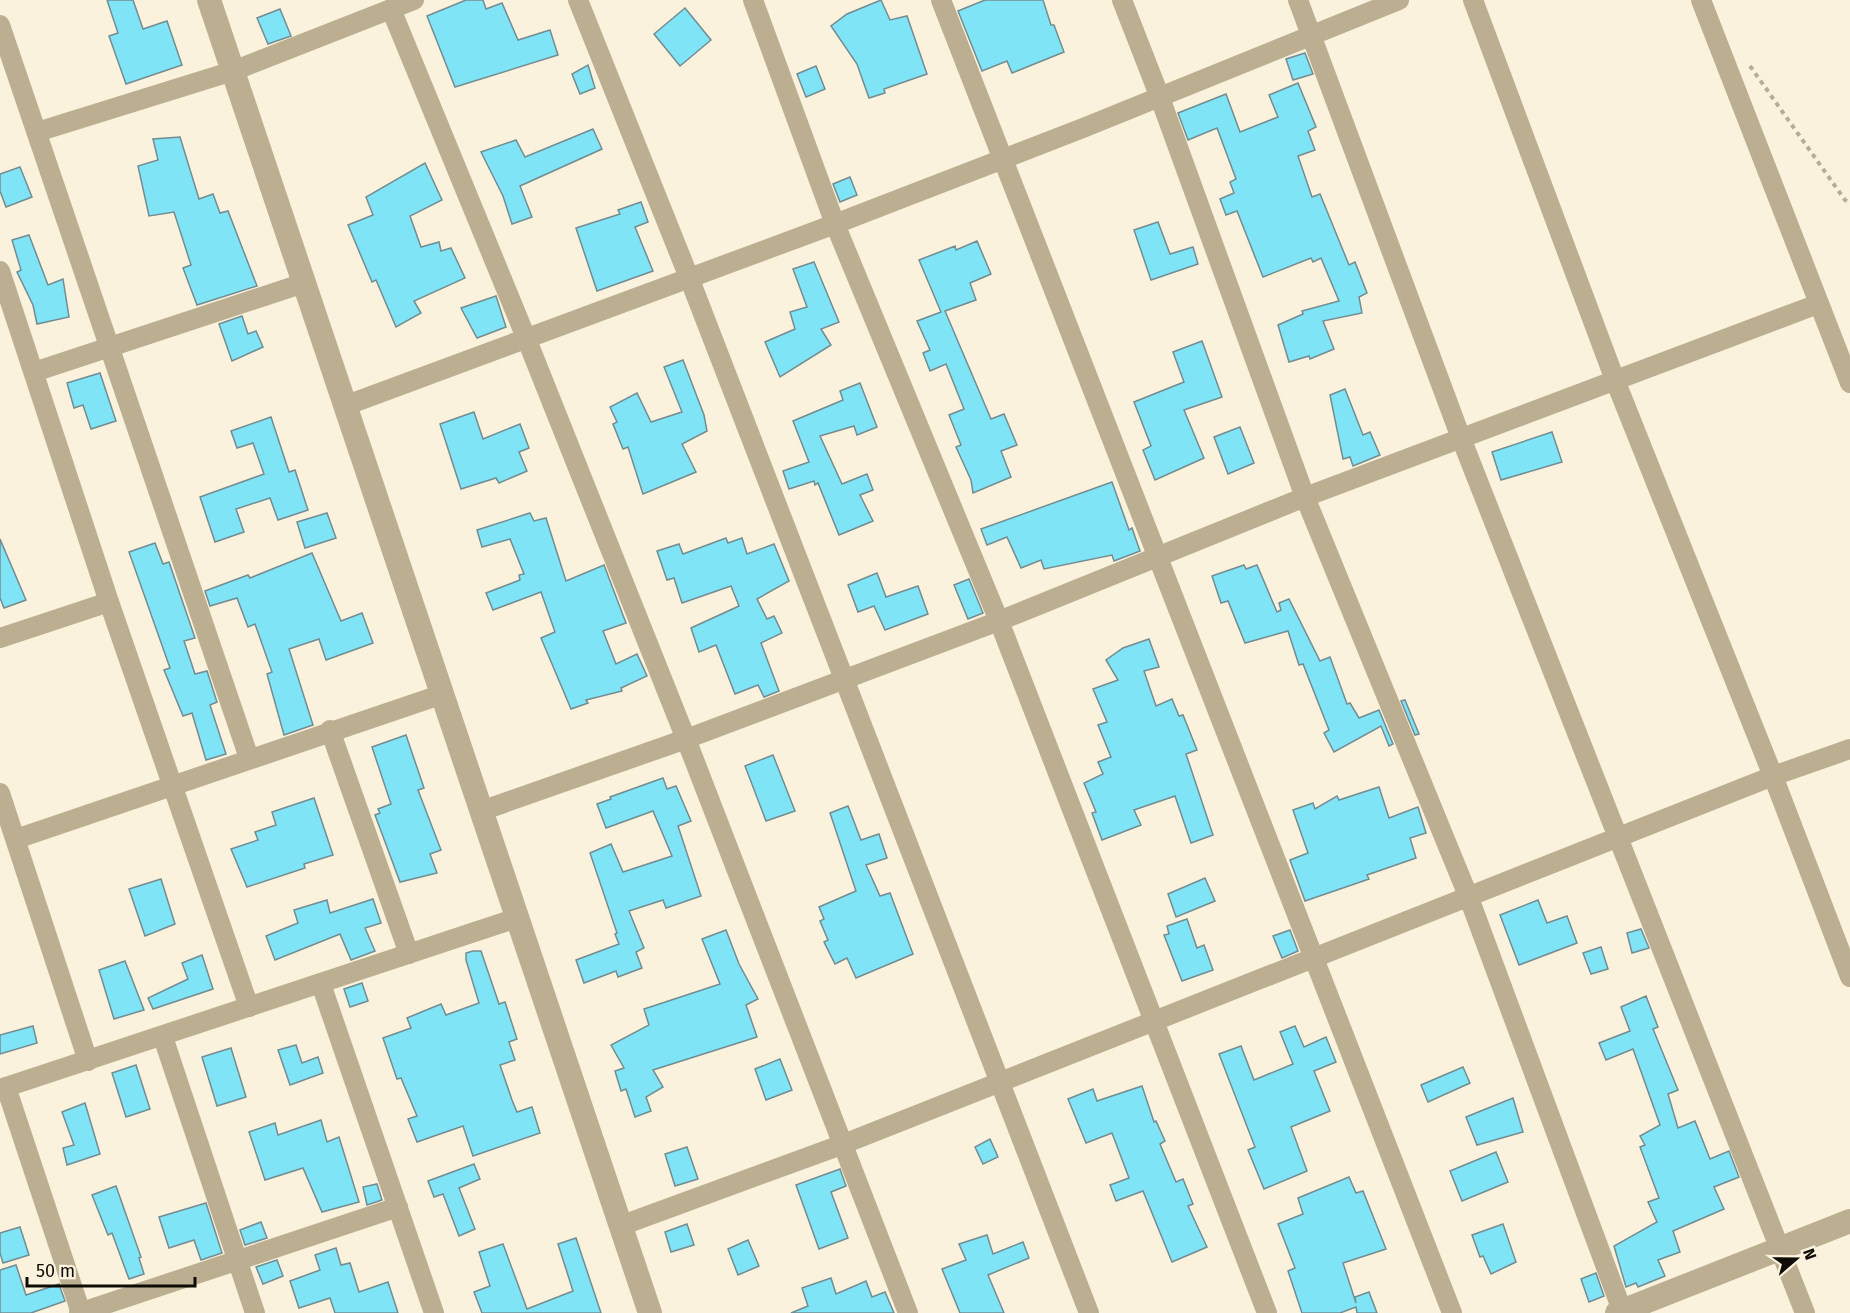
<svg xmlns="http://www.w3.org/2000/svg" width="1850" height="1313" font-family="'Fira Sans',sans-serif">
  <rect width="100%" height="100%" fill="#faf2dc"/>
  <g fill="#80e4f7" stroke="#738c91" stroke-width="1.5">
    <path d="M107 0H133L143 29 167 21 182 65 126 84 109 36 118 33Z"/>
    <path d="M466 0H483L486 9 502 3 518 40 550 30 558 55 455 87 427 16Z"/>
    <path d="M881 0 890 20 907 16 927 74 884 89 885 93 869 98 857 64 831 26 847 14Z"/>
    <path d="M985 0H1043L1051 25H1054L1064 52 1012 73 1007 61 982 71 958 11Z"/>
    <path d="M685 8 711 40 680 66 654 34Z"/>
    <path d="M280 9 291 36 268 44 257 18Z"/>
    <path d="M1305 53 1313 74 1293 80 1286 59Z"/>
    <path d="M588 65 595 88 580 94 572 74Z"/>
    <path d="M816 66 825 89 806 97 797 74Z"/>
    <path d="M1298 83 1316 127 1308 131 1315 150 1298 156 1312 197 1320 194 1349 265 1355 262 1367 293 1359 297 1362 313 1323 321 1334 349 1310 359 1309 356 1289 362 1278 325 1303 314 1302 311 1339 301 1321 258 1313 262 1311 258 1263 277 1237 211 1226 215 1220 199 1234 193 1230 182 1236 179 1217 128 1188 140 1178 113 1226 94 1240 132 1278 117 1269 95Z"/>
    <path d="M593 129 602 149 520 186 532 217 512 224 503 196 481 152 516 140 525 157Z"/>
    <path d="M180 137 199 199 213 194 220 213 228 211 257 286 197 305 183 268 191 265 174 212 149 216 138 166 158 160 153 139Z"/>
    <path d="M425 163 442 200 410 216 421 247 439 242 441 251 451 248 465 278 414 301 421 313 396 327 376 280 372 282 348 225 373 215 366 197Z"/>
    <path d="M20 167 32 197 6 207 0 191V174Z"/>
    <path d="M850 177 857 195 840 202 833 184Z"/>
    <path d="M641 202 648 222 635 227 653 271 597 291 576 228 620 214 618 210Z"/>
    <path d="M1158 222 1170 254 1193 247 1198 264 1151 280 1134 230Z"/>
    <path d="M29 235 48 285 63 279 69 317 37 324 33 305 17 272 21 270 12 240Z"/>
    <path d="M977 241 991 274 970 283 976 300 945 311 991 419 1004 414 1017 445 1001 451 1011 477 973 493 971 480 956 447 961 445 949 415 964 409 946 364 930 371 923 353 930 350 917 321 941 312 919 260 955 246 956 250Z"/>
    <path d="M814 262 839 322 821 329 831 345 780 377 765 342 795 329 790 312 807 307 793 269Z"/>
    <path d="M496 296 506 327 477 338 461 308Z"/>
    <path d="M242 316 248 334 256 331 263 347 232 361 219 324Z"/>
    <path d="M1202 341 1222 397 1184 410 1204 458 1155 480 1143 450 1151 446 1134 402 1184 382 1173 352Z"/>
    <path d="M683 360 704 415 707 431 682 444 696 472 643 494 628 447 623 449 613 424 617 422 610 407 637 393 651 422 682 412 664 367Z"/>
    <path d="M100 373 116 421 91 429 83 405 74 408 67 383Z"/>
    <path d="M860 383 877 427 857 435 854 426 820 436 842 484 867 474 873 490 860 495 873 521 839 535 818 483 815 485 814 481 789 489 783 471 809 462 793 421 843 400 840 391Z"/>
    <path d="M1345 389 1363 435 1370 432 1380 455 1353 466 1350 457 1343 459 1330 395Z"/>
    <path d="M474 412 483 439 520 424 529 448 519 452 527 471 499 483 496 478 461 489 440 424Z"/>
    <path d="M271 417 289 472 295 470 308 510 278 520 270 498 236 509 244 532 215 542 200 497 264 474 253 443 237 448 231 431Z"/>
    <path d="M1240 427 1254 463 1228 474 1214 437Z"/>
    <path d="M1552 432 1562 462 1501 480 1492 452Z"/>
    <path d="M1112 482 1129 530 1132 528 1140 551 1114 561 1112 555 1044 569 1041 560 1021 568 1007 537 987 545 981 529Z"/>
    <path d="M327 513 336 538 305 548 297 522Z"/>
    <path d="M530 513 534 521 546 518 566 581 604 565 626 623 603 631 616 664 637 654 647 676 621 688 622 691 586 700 588 703 571 709 541 638 555 632 541 592 493 610 486 593 520 580 519 575 524 574 510 539 482 547 477 530Z"/>
    <path d="M726 538 728 543 742 538 747 554 774 544 789 581 757 599 767 619 774 616 782 633 761 643 779 691 764 697 758 685 735 694 716 645 699 652 691 628 739 606 731 586 682 603 674 578 667 580 657 551 679 544 683 554Z"/>
    <path d="M0 539 26 600 4 608 0 598Z"/>
    <path d="M155 543 163 564 169 562 195 638 184 641 195 674 207 671 217 702 210 705 226 754 206 760 192 713 183 716 164 670 170 668 129 552Z"/>
    <path d="M312 553 341 621 362 613 373 643 326 660 319 639 289 649 313 725 284 735 267 674 272 672 255 624 248 627 237 598 210 606 205 591 248 575 250 578Z"/>
    <path d="M1244 565 1246 569 1257 565 1277 612 1281 610 1279 603 1289 599 1320 661 1330 657 1347 704 1350 703 1359 718 1379 710 1393 744 1389 746 1381 726 1334 752 1324 733 1329 730 1303 664 1299 665 1288 631 1245 643 1228 601 1221 603 1212 576Z"/>
    <path d="M877 573 886 597 918 586 928 614 885 630 874 606 858 612 848 585Z"/>
    <path d="M969 579 983 613 968 619 954 585Z"/>
    <path d="M1149 639 1159 667 1144 671 1156 706 1172 699 1179 716 1183 715 1197 750 1186 754 1213 835 1191 843 1175 796 1134 810 1141 825 1102 840 1092 813 1096 812 1084 783 1103 774 1098 762 1111 757 1098 725 1107 722 1093 689 1118 680 1106 660 1123 648Z"/>
    <path d="M1405 700 1419 734 1415 735 1401 701Z"/>
    <path d="M406 735 424 788 418 790 441 850 430 854 437 873 400 882 375 815 380 813 378 809 391 804 372 747Z"/>
    <path d="M773 755 795 811 766 821 745 766Z"/>
    <path d="M663 778 667 789 676 786 691 821 678 826 701 896 666 908 663 900 629 911 644 948 636 952 642 968 618 977 616 971 584 983 576 960 619 944 615 934 617 933 590 853 611 844 623 872 672 856 653 811 606 828 597 804 611 799 610 797Z"/>
    <path d="M1379 787 1389 818 1418 807 1426 833 1410 838 1416 858 1367 875 1369 879 1305 901 1290 860 1308 853 1293 810 1313 803 1315 809 1337 796 1339 800Z"/>
    <path d="M314 798 333 855 304 864 305 868 247 887 231 849 258 840 255 832 276 825 272 812Z"/>
    <path d="M848 806 861 840 879 834 887 858 866 865 880 896 890 893 913 954 856 978 847 958 835 964 824 942 828 940 820 921 824 919 819 907 856 891 830 813Z"/>
    <path d="M1205 878 1215 901 1176 917 1168 894Z"/>
    <path d="M161 879 175 924 145 936 129 889Z"/>
    <path d="M373 899 381 923 365 928 375 951 351 960 340 934 275 960 266 936 298 923 294 910 327 900 330 913Z"/>
    <path d="M1538 900 1547 923 1567 916 1577 943 1519 965 1500 915Z"/>
    <path d="M1187 919 1197 948 1204 945 1213 970 1182 981 1164 935 1169 934 1167 926Z"/>
    <path d="M1641 929 1649 948 1632 953 1627 933Z"/>
    <path d="M726 930 739 964 758 999 746 1005 757 1037 653 1070 663 1087 646 1097 651 1111 635 1117 626 1089 621 1091 615 1071 624 1068 611 1045 649 1025 644 1009 720 984 702 939Z"/>
    <path d="M1290 930 1298 951 1282 958 1273 936Z"/>
    <path d="M1601 947 1608 969 1591 974 1583 953Z"/>
    <path d="M473 951H481L499 1004 505 1002 517 1039 509 1042 515 1060 500 1065 512 1100 517 1112 532 1107 540 1133 473 1156 463 1126 417 1142 408 1119 417 1116 401 1078 397 1079 383 1038 411 1028 407 1018 441 1004 446 1015 479 1003 466 960V953Z"/>
    <path d="M202 955 213 989 153 1009 148 998 188 979 182 963Z"/>
    <path d="M125 961 144 1010 114 1019 99 970Z"/>
    <path d="M362 983 368 1001 350 1007 344 989Z"/>
    <path d="M1646 996 1658 1027 1653 1029 1678 1090 1668 1094 1678 1128 1695 1121 1710 1159 1729 1151 1739 1177 1714 1187 1724 1209 1673 1231 1680 1252 1658 1260 1665 1276 1638 1287 1636 1283 1626 1287 1614 1246 1657 1222 1648 1202 1659 1198 1640 1147 1645 1145 1640 1136 1660 1125 1633 1049 1606 1060 1599 1043 1630 1031 1621 1007Z"/>
    <path d="M33 1026 37 1043 0 1054V1035Z"/>
    <path d="M1295 1026 1304 1047 1326 1037 1336 1062 1314 1071 1330 1111 1291 1127 1307 1171 1264 1189 1248 1150 1255 1147 1219 1054 1241 1046 1254 1080 1293 1064 1280 1032Z"/>
    <path d="M296 1045 302 1063 318 1057 323 1073 290 1085 278 1050Z"/>
    <path d="M231 1048 246 1097 217 1106 202 1057Z"/>
    <path d="M780 1059 792 1090 766 1100 755 1069Z"/>
    <path d="M136 1065 150 1109 126 1117 112 1073Z"/>
    <path d="M1463 1067 1470 1083 1428 1102 1421 1085Z"/>
    <path d="M1142 1086 1154 1122 1156 1121 1165 1141 1160 1144 1176 1182 1183 1179 1193 1204 1188 1206 1207 1247 1172 1262 1143 1191 1116 1201 1110 1185 1129 1178 1112 1133 1086 1143 1068 1099 1093 1089 1097 1101Z"/>
    <path d="M1513 1098 1523 1132 1477 1145 1466 1117Z"/>
    <path d="M85 1103 100 1154 67 1165 63 1148 74 1145 62 1112Z"/>
    <path d="M321 1120 327 1142 339 1137 359 1202 322 1212 303 1168 265 1180 249 1132 275 1123 278 1135Z"/>
    <path d="M990 1139 998 1157 983 1164 975 1147Z"/>
    <path d="M687 1147 698 1179 675 1186 665 1154Z"/>
    <path d="M1496 1152 1508 1182 1462 1201 1450 1171Z"/>
    <path d="M474 1164 480 1179 459 1188 475 1229 459 1236 443 1194 434 1197 428 1181Z"/>
    <path d="M840 1169 846 1186 831 1192 848 1238 819 1249 796 1185Z"/>
    <path d="M1349 1177 1356 1193 1363 1191 1386 1249 1343 1263 1356 1303 1355 1297 1369 1292 1377 1313H1357L1356 1307 1340 1313H1302L1288 1271 1295 1268 1278 1224 1303 1214 1298 1198Z"/>
    <path d="M377 1184 382 1200 367 1205 363 1187Z"/>
    <path d="M116 1186 141 1257 139 1258 144 1274 129 1279 112 1233 108 1235 92 1195Z"/>
    <path d="M206 1203 222 1253 201 1260 194 1240 169 1248 159 1217Z"/>
    <path d="M261 1222 267 1238 245 1245 240 1230Z"/>
    <path d="M687 1224 694 1245 671 1252 665 1232Z"/>
    <path d="M1503 1224 1516 1262 1491 1274 1483 1256 1480 1257 1472 1235Z"/>
    <path d="M20 1227 29 1255 3 1263 0 1253V1233Z"/>
    <path d="M987 1235 993 1254 1023 1242 1029 1258 988 1275 1004 1313H960L942 1269 966 1260 959 1244Z"/>
    <path d="M576 1238 601 1313H482L474 1292 490 1286 479 1252 503 1244 527 1309 573 1291 558 1244Z"/>
    <path d="M748 1240 759 1266 738 1275 728 1249Z"/>
    <path d="M336 1248 341 1265 350 1263 359 1292 388 1282 398 1313H335L330 1298 299 1308 290 1281 320 1270 315 1255Z"/>
    <path d="M277 1260 283 1276 263 1284 256 1267Z"/>
    <path d="M16 1265 26 1295 59 1284 65 1301 31 1313H0V1270Z"/>
    <path d="M1596 1273 1604 1296 1589 1302 1581 1279Z"/>
    <path d="M831 1278 836 1294 866 1281 872 1297 885 1292 894 1313H791L808 1306 802 1288Z"/>
  </g>
  <g fill="none" stroke-linecap="round" stroke-linejoin="round">
    <path stroke="#b3ad9c" stroke-width="4" stroke-dasharray="4.5 4.5" stroke-linecap="butt" d="M1750 66 1845 200 1850 203"/>
    <g stroke="#bcaf91" stroke-width="20">
      <path d="M578 0 690 280 1089 1313"/>
      <path d="M753 0 835 224 999 621 1267 1313"/>
      <path d="M941 0 1452 1313"/>
      <path d="M1122 0 1159 95 1305 497 1469 898 1623 1313"/>
      <path d="M1298 0 1461 438 1805 1313"/>
      <path d="M1473 0 1615 380 1773 776 1850 977"/>
      <path d="M1701 0 1850 383"/>
      <path d="M391 9 527 340 686 739 908 1313"/>
      <path d="M0 25 249 758"/>
      <path d="M37 132 233 71 414 0"/>
      <path d="M0 271 109 602 249 1007"/>
      <path d="M34 372 304 283"/>
      <path d="M347 405 835 224 1083 128 1399 0"/>
      <path d="M0 638 109 602"/>
      <path d="M330 730 409 954"/>
      <path d="M0 793 88 1061"/>
      <path d="M481 811 686 739 999 621 1305 497 1818 304"/>
      <path d="M16 839 440 695"/>
      <path d="M321 984 434 1313"/>
      <path d="M163 1037 255 1313"/>
      <path d="M6 1087 81 1313"/>
      <path d="M0 1089 517 918"/>
      <path d="M620 1226 841 1145 1773 776 1850 749"/>
      <path d="M79 1313 398 1207"/>
    </g>
    <g stroke="#bcaf91" stroke-width="24">
      <path d="M209 0 650 1313"/>
      <path d="M1617 1313 1850 1221"/>
    </g>
  </g>
  <g transform="translate(1796 1259) rotate(70)" stroke="#faf2dc" stroke-width="4.5" paint-order="stroke">
  <path d="M0-4.5L10 22L0 15L-10 22Z" fill="#0f0c06"/>
  <text y="-9" font-size="16" font-weight="bold" text-anchor="middle" fill="#0f0c06">N</text>
  </g>
  <path d="M27 1277v9h168v-9" fill="none" stroke="#0f0c06" stroke-width="3"/>
  <text x="36" y="1277" font-size="18" fill="#0f0c06" stroke="#faf2dc" stroke-width="4.5" paint-order="stroke">50 m</text>
</svg>
